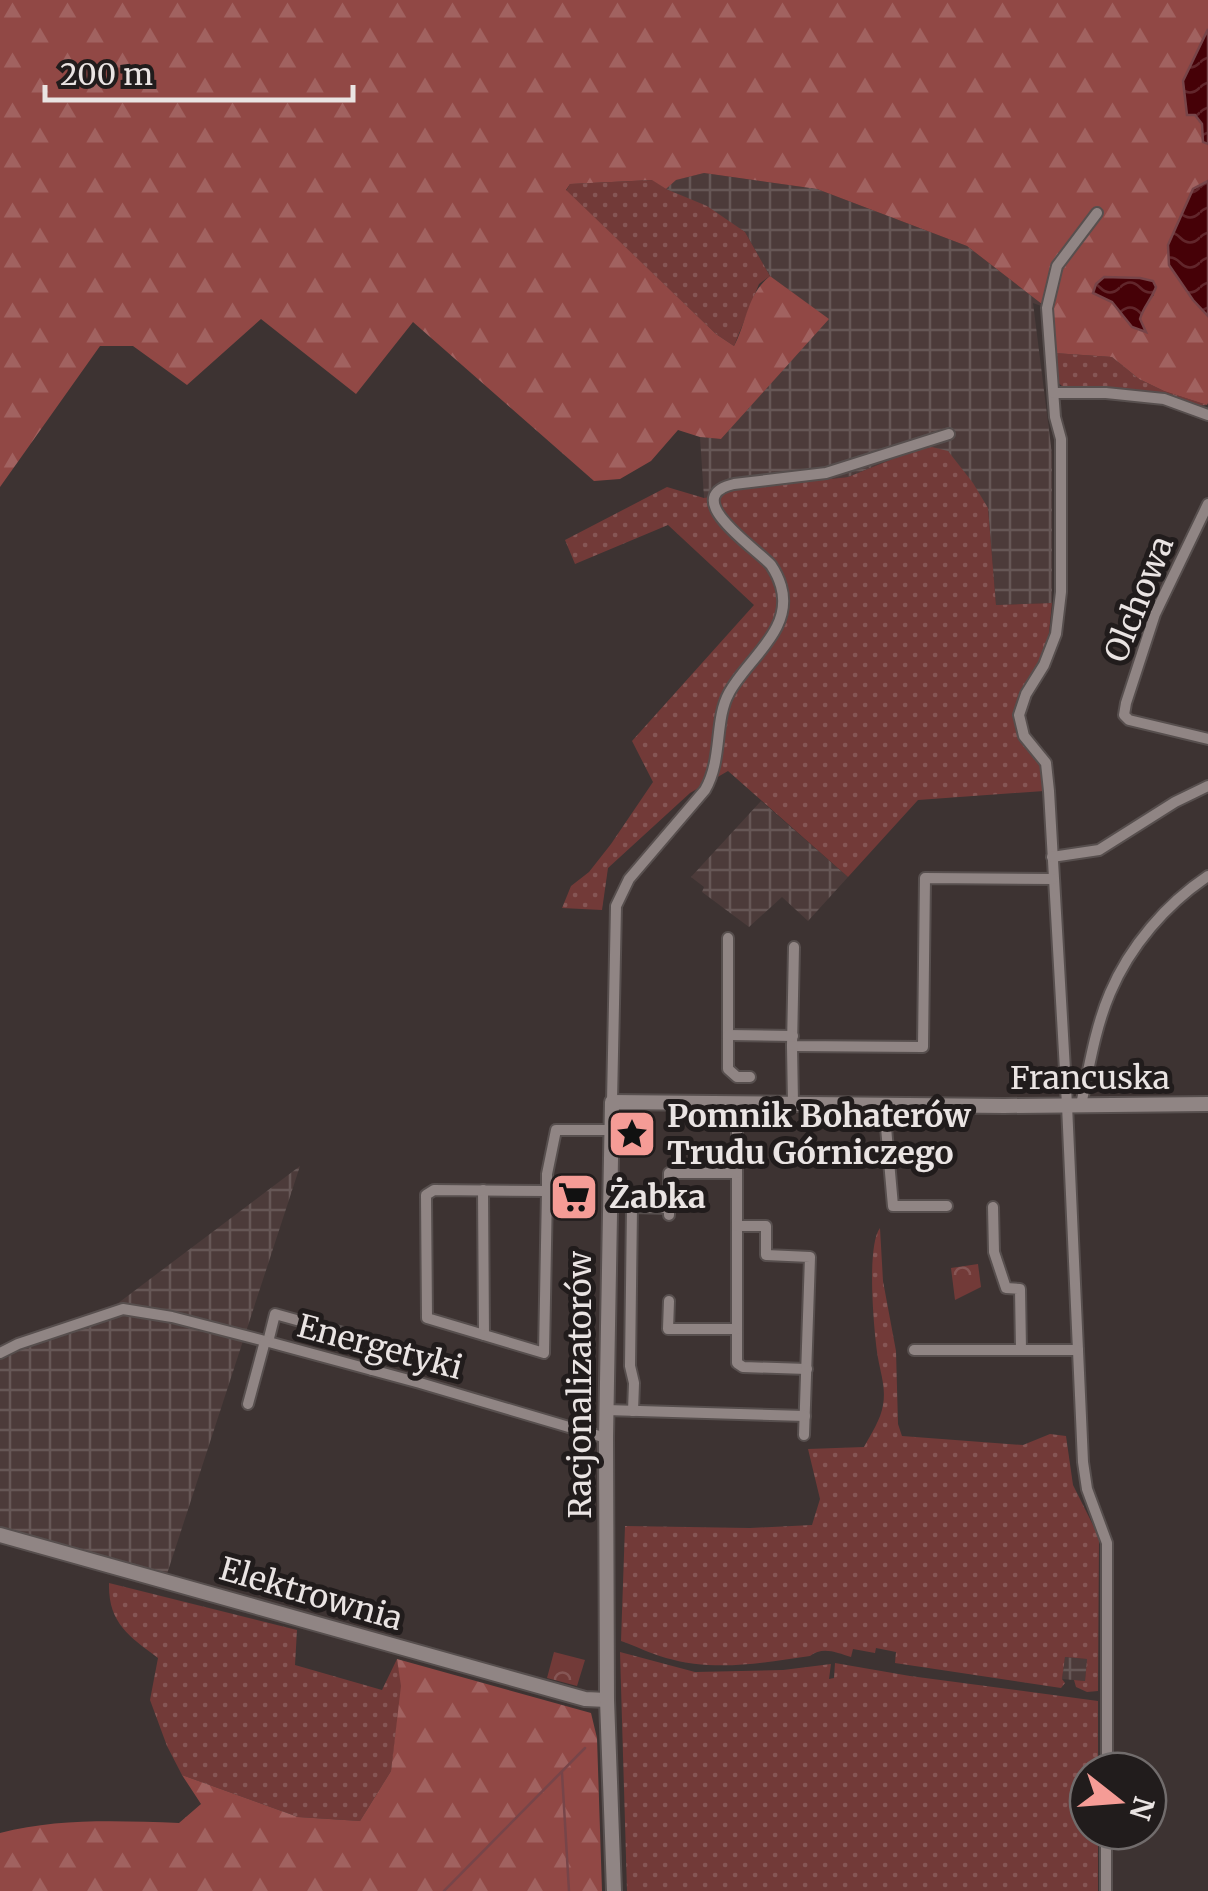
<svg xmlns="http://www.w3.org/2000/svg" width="1208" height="1891" font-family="Merriweather,serif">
  <defs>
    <pattern id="industrial-grid" width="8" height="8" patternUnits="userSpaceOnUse" patternTransform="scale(2.5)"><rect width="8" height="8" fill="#4c3b3a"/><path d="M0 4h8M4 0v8" fill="none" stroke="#665756"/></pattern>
    <pattern id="grass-dots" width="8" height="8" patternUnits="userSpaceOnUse" patternTransform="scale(2.5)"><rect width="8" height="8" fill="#723a38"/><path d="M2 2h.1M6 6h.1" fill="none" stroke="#865655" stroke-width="1.8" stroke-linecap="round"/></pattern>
    <pattern id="forest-firs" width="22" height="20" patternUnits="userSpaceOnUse" patternTransform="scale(2.5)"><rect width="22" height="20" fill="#914845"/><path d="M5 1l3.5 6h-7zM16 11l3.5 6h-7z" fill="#a16260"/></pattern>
    <pattern id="park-crowns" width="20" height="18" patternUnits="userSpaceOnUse" patternTransform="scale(2.5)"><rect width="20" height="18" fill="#723a38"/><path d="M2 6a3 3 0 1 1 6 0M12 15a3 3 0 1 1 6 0" fill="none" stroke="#865655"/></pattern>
    <pattern id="water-waves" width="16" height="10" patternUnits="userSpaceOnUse" patternTransform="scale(2.5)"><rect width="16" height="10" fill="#460107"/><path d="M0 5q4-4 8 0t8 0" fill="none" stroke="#61262b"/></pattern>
  </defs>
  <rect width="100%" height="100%" fill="#3d3332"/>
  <g fill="url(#industrial-grid)">
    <path d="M704 173 817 189 967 246 1047 308 1033 303 1052 454V603L996 605 988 508 917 449 848 477 741 489 704 498 700 437 721 439 828 319 770 276 745 232 666 189 675 180Z"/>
    <path d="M761 801 848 877 808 921 782 897 749 927 702 892 704 887 691 877Z"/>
    <path d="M300 1166 166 1577 0 1528V1353L105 1313Z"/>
    <path d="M1065 1657 1087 1659 1085 1681 1062 1679Z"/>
  </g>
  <g fill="url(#grass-dots)">
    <path d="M653 180 666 189 707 206 745 232 770 276 759 284 734 346 716 334 566 191 570 184Z"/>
    <path d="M1054 353 1112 357 1139 379 1164 391 1207 405 1195 406 1147 392 1062 386 1056 381Z"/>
    <path d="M932 447 948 451 973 483 988 508 996 605 1052 603 1049 633 1041 661 1017 701 1015 727 1025 745 1041 764 1044 791 918 800 848 877 728 771 690 793 608 868 602 910 562 908 571 886 589 872 611 844 653 782 632 741 754 605 668 525 575 564 565 540 667 487 704 498 741 489 848 477 917 449Z"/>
    <path d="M880 1228 883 1281 896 1351 898 1424 902 1436 1023 1445 1050 1434 1066 1436 1073 1485 1099 1537 1098 1691 1087 1692 1076 1687 1074 1680 1085 1681 1087 1659 1065 1657 1062 1679 1065 1683 1061 1688 895 1663 896 1652 876 1648 875 1653 853 1649 851 1657C837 1653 823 1646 810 1656 761 1663 715 1672 666 1658 651 1654 636 1646 621 1641L625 1526 750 1528 812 1525 820 1499 808 1449 864 1447C871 1434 881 1419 883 1405 886 1388 881 1375 878 1358 874 1333 866 1246 880 1228Z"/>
    <path d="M109 1583 297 1630 295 1665 382 1690 397 1659 402 1686 391 1771 360 1821 298 1817 182 1775 167 1746 150 1700 158 1658C129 1636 108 1623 109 1583Z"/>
    <path d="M620 1652 695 1672 783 1670 831 1664 829 1679 834 1678 835 1663 910 1676 1098 1701V1771H1088V1831H1098V1891H627Z"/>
  </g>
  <g fill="url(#forest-firs)" fill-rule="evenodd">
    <path d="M0 0H1208V29L1183 81 1195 115 1202 124 1203 142 1208 144V181L1193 189 1168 245 1193 300 1208 316V403L1207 405 1164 391 1139 379 1112 357 1054 353 1047 308 967 246 817 189 704 173 676 180 666 189 652 180 570 184 566 190 716 334 734 346C747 322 747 294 770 276L829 319 721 439 700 437 678 430 651 461 620 479 594 481 413 322 356 394 261 319 187 385 133 346H100L0 487ZM1104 277 1140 278 1153 281 1154 295 1146 304 1140 320 1145 330C1118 317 1113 305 1104 277Z"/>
    <path d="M397 1659 591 1713 597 1738 602 1891H0V1833C58 1818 119 1821 179 1823L201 1804 182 1775 298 1817 360 1821 391 1771 401 1686Z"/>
  </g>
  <g fill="url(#park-crowns)">
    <path d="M978 1264 981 1287 955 1300 951 1268Z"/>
    <path d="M554 1652 585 1660 577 1686 547 1678Z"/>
  </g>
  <g fill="url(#water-waves)" stroke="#774549" stroke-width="2.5">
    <path d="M1208 29V144L1203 142 1202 124 1195 115H1187L1183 81Z"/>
    <path d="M1208 181V316L1193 300 1169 265 1168 245 1193 189Z"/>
    <path d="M1104 277 1140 278 1153 281 1156 287C1152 299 1143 307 1140 319L1146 332 1132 327 1112 302 1093 293 1096 284Z"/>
  </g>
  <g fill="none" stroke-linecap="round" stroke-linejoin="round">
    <g stroke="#774549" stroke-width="2.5">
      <path d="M562 1773 569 1891"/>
      <path d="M444 1891 585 1748"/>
    </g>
    <g stroke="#574f4e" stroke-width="14">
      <g id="street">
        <path d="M1097 213 1057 266 1047 308 1055 417 1061 439V592L1056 634 1044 665 1026 694 1019 715 1024 736 1046 763 1049 791 1067 1105 1083 1462 1087 1489 1107 1543V1771"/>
        <path d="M1054 393H1106L1164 399 1208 415"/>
        <path d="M1208 504 1155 614 1126 703 1124 715 1129 720 1208 739"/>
        <path d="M1052 857 1099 850 1175 802 1208 786"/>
        <path d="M728 938V1069L737 1077H750"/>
        <path d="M794 947 792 1046 923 1047 925 878 1053 879"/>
        <path d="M728 1035 793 1036"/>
        <path d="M792 1046 793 1103"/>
        <path d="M612 1102 616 906 629 879 705 790C723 759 714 720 729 693 747 659 794 630 781 586 779 579 775 571 771 565 757 549 677 497 734 484L826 473 949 434"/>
        <path d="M737 1103V1363L743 1367 807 1369"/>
        <path d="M884 1105 893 1206H947"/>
        <path d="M1081 1105C1089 1068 1095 1028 1110 993 1130 946 1166 904 1208 876"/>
        <path d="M483 1190 484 1335"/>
        <path d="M547 1191 434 1190 426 1195 427 1318 544 1353 547 1191V1174L556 1130H610"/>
        <path d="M993 1207 994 1252 1006 1288 1020 1289 1021 1350"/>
        <path d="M669 1215V1173H737"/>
        <path d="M737 1226H766V1255L810 1257 804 1435"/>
        <path d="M669 1301 668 1329H737"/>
        <path d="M268 1342 275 1314 379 1343 372 1370"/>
        <path d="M914 1350H1078"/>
        <path d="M0 1353 18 1344 123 1309 172 1317 265 1341 420 1383 606 1438"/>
        <path d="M248 1404 265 1341"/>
        <path d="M606 1410 805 1416"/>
        <path d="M633 1411 634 1383 630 1366 632 1207 669 1208"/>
        <path d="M1106 1891V1831"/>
      </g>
    </g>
    <g stroke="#574f4e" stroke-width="18">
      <g id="secondary">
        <path d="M0 1535 585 1699 607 1700"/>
        <path d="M614 1891 607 1700 606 1438 612 1102 1004 1106 1208 1104"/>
      </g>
    </g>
    <use href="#street" stroke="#908584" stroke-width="10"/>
    <use href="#secondary" stroke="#908584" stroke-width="14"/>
  </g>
  <defs>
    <g id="sight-square" transform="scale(2.5)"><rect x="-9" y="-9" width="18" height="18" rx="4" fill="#f59c96" stroke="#211c1c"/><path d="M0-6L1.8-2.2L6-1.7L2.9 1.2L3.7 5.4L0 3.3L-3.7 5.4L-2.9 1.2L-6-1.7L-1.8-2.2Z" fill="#111"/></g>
    <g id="supermarket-square" transform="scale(2.5)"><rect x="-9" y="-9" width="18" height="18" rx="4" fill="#f59c96" stroke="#211c1c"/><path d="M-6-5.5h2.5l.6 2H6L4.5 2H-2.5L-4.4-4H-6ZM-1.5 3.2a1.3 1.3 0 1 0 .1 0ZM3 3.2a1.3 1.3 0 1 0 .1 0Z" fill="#111"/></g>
  </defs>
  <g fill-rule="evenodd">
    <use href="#sight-square" x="632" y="1134"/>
    <use href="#supermarket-square" x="574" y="1197"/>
  </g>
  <g text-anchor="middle" stroke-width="10" stroke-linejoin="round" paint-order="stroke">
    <g font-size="32" fill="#eae4e3" stroke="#211c1c">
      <text transform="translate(1139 599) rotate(-68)" y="11">Olchowa</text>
      <text x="1090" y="1089">Francuska</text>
      <text transform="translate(380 1347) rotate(15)" y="11">Energetyki</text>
      <text transform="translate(580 1385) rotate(-90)" y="11">Racjonalizatorów</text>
      <text transform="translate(311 1594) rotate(16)" y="11">Elektrownia</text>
    </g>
    <g font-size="32" font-weight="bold" fill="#eae4e3" stroke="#211c1c" text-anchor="start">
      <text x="667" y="1127">Pomnik Bohaterów<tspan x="667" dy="37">Trudu Górniczego</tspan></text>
      <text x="609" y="1208">Żabka</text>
    </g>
  </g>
  <g transform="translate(1118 1801) rotate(107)"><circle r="48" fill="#211c1c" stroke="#716c6c" stroke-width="2.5"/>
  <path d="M0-8L18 38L0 25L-18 38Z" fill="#f59c96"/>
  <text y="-15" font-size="28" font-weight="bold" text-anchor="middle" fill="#eae4e3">N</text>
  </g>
  <path d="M45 85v15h308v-15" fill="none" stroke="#eae4e3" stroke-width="5"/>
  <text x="60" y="85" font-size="30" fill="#eae4e3" stroke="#211c1c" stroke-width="8" paint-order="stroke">200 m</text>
</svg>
